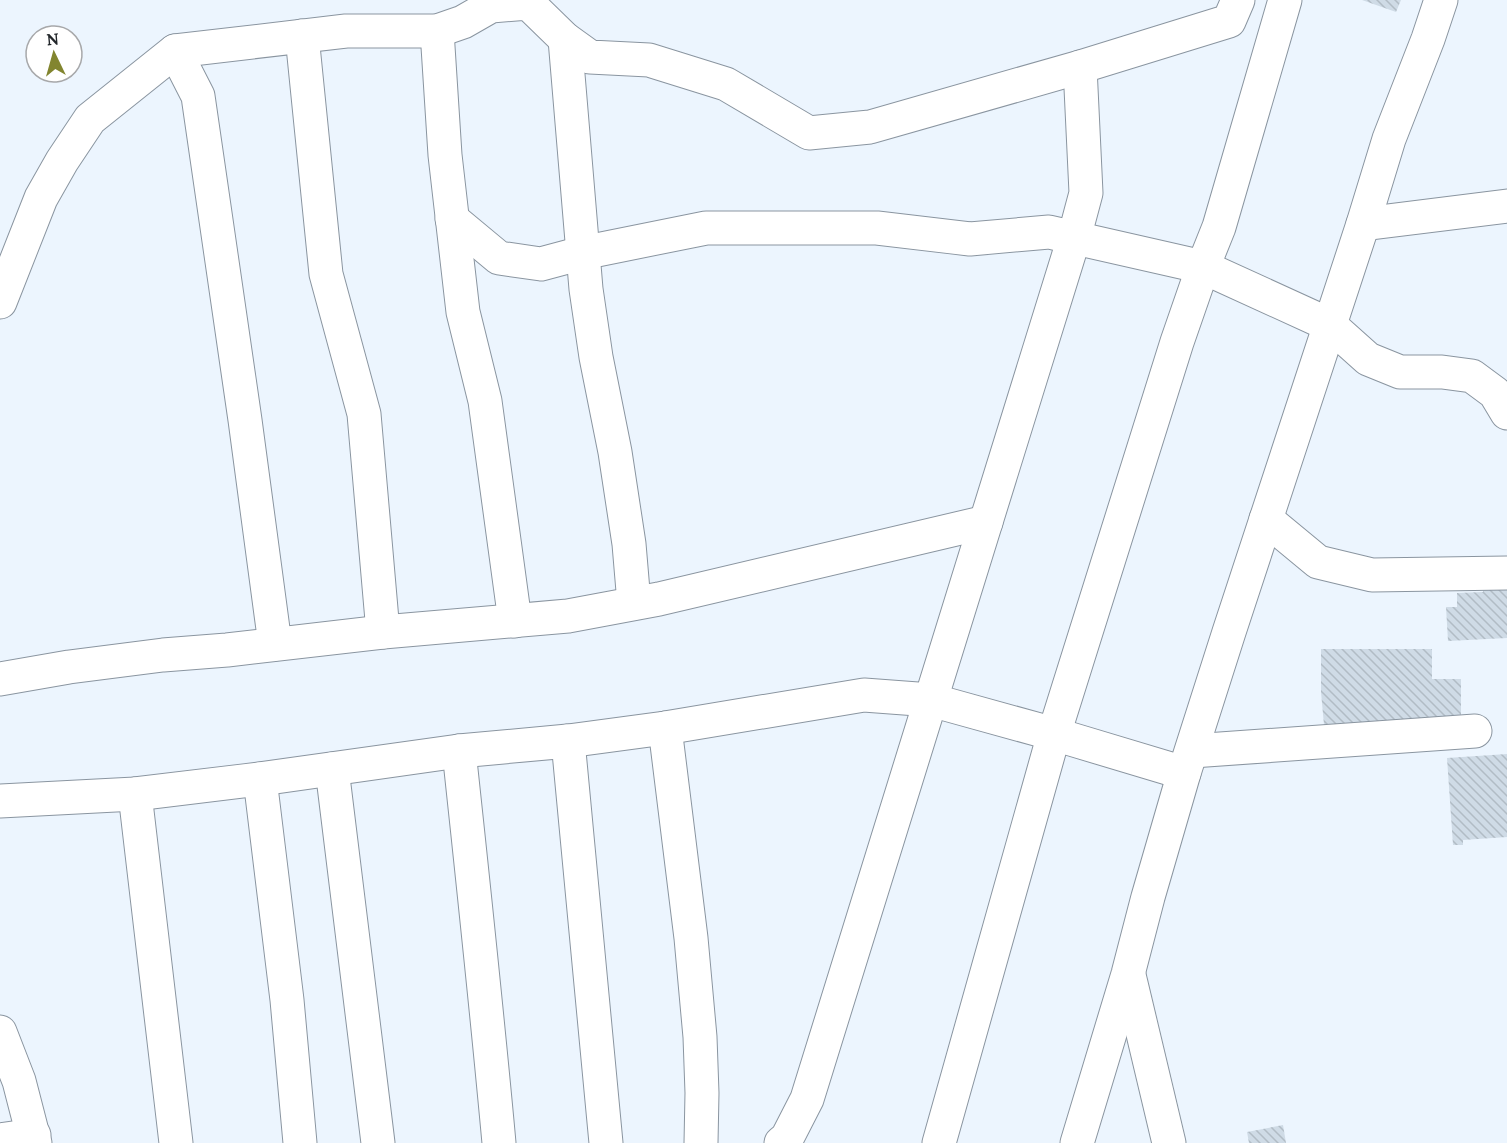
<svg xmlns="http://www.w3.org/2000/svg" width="1507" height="1143" font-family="Lora,serif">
  <defs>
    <pattern id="building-back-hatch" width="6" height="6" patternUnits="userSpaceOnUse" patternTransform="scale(1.5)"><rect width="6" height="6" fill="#cfdbe6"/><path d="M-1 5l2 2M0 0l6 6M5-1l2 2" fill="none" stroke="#b1bcc5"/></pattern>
  </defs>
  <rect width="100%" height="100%" fill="#ecf5fe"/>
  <g fill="url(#building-back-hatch)">
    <path d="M1362 0H1401L1396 12Z"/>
    <path d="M1507 586V638L1448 641 1446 607H1457V593L1483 592V587Z"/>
    <path d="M1321 649H1432V679H1461V716H1441L1435 725 1325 736 1321 692Z"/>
    <path d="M1507 754V837L1463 840V845H1453L1447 758Z"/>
    <path d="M1283 1125 1286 1143H1249L1247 1132Z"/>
  </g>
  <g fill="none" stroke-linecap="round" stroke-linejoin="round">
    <g stroke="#8a95a0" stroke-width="35">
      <g id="minor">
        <path d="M437 31 445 155 463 312 485 401 515 621"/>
        <path d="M302 36 326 274 364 414 383 632"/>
        <path d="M565 39 586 289 596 357 615 452 629 544 634 603"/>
        <path d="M175 51 198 96 245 420 275 644"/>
        <path d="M452 219 499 258 541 264 582 253 706 228H877L970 239 1049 232 1203 267 1330 325 1368 359 1400 372H1442L1472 376 1495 393 1507 413"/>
        <path d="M1363 224 1507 206"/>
        <path d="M0 302 41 198 62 161 90 119 175 51 346 31H437L463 22 491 6 528 3 565 39 590 57 649 60 726 84 809 133 870 127 1080 67 1229 21 1238 0"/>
        <path d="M1266 519 1318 562 1372 575 1507 573"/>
        <path d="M0 679 69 667 163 655 227 650 383 632 568 616 659 599 986 522"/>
        <path d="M665 728 691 938 700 1037 702 1093 701 1143"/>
        <path d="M568 741 606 1143"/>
        <path d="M459 751C473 881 487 1012 499 1143"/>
        <path d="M1192 751 1475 731"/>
        <path d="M332 769 378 1143"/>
        <path d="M260 779 287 1000 300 1143"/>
        <path d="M135 794 176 1143"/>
        <path d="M0 801 135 794 260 779 459 751 568 741 665 728 864 695 931 700 1054 734 1184 773"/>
        <path d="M1129 975 1169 1143"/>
        <path d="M0 1032 19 1081 35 1143"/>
        <path d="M0 1140 34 1135"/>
        <path d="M781 1143 787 1138 807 1099 1074 238 1086 193 1080 67"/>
        <path d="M939 1143 1054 734 1177 342 1203 267 1219 227 1285 0"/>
        <path d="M1077 1143 1128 974 1148 897 1184 773 1229 632 1363 224 1389 139 1428 39 1441 0"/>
      </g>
    </g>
    <use href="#minor" stroke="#fff" stroke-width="33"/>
  </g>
  <g transform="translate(54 54) rotate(355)"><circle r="28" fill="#ffffff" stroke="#a7a8aa" stroke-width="1.5"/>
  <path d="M0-4.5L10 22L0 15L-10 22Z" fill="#82852f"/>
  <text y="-9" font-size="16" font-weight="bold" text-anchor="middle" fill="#22262a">N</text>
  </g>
</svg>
